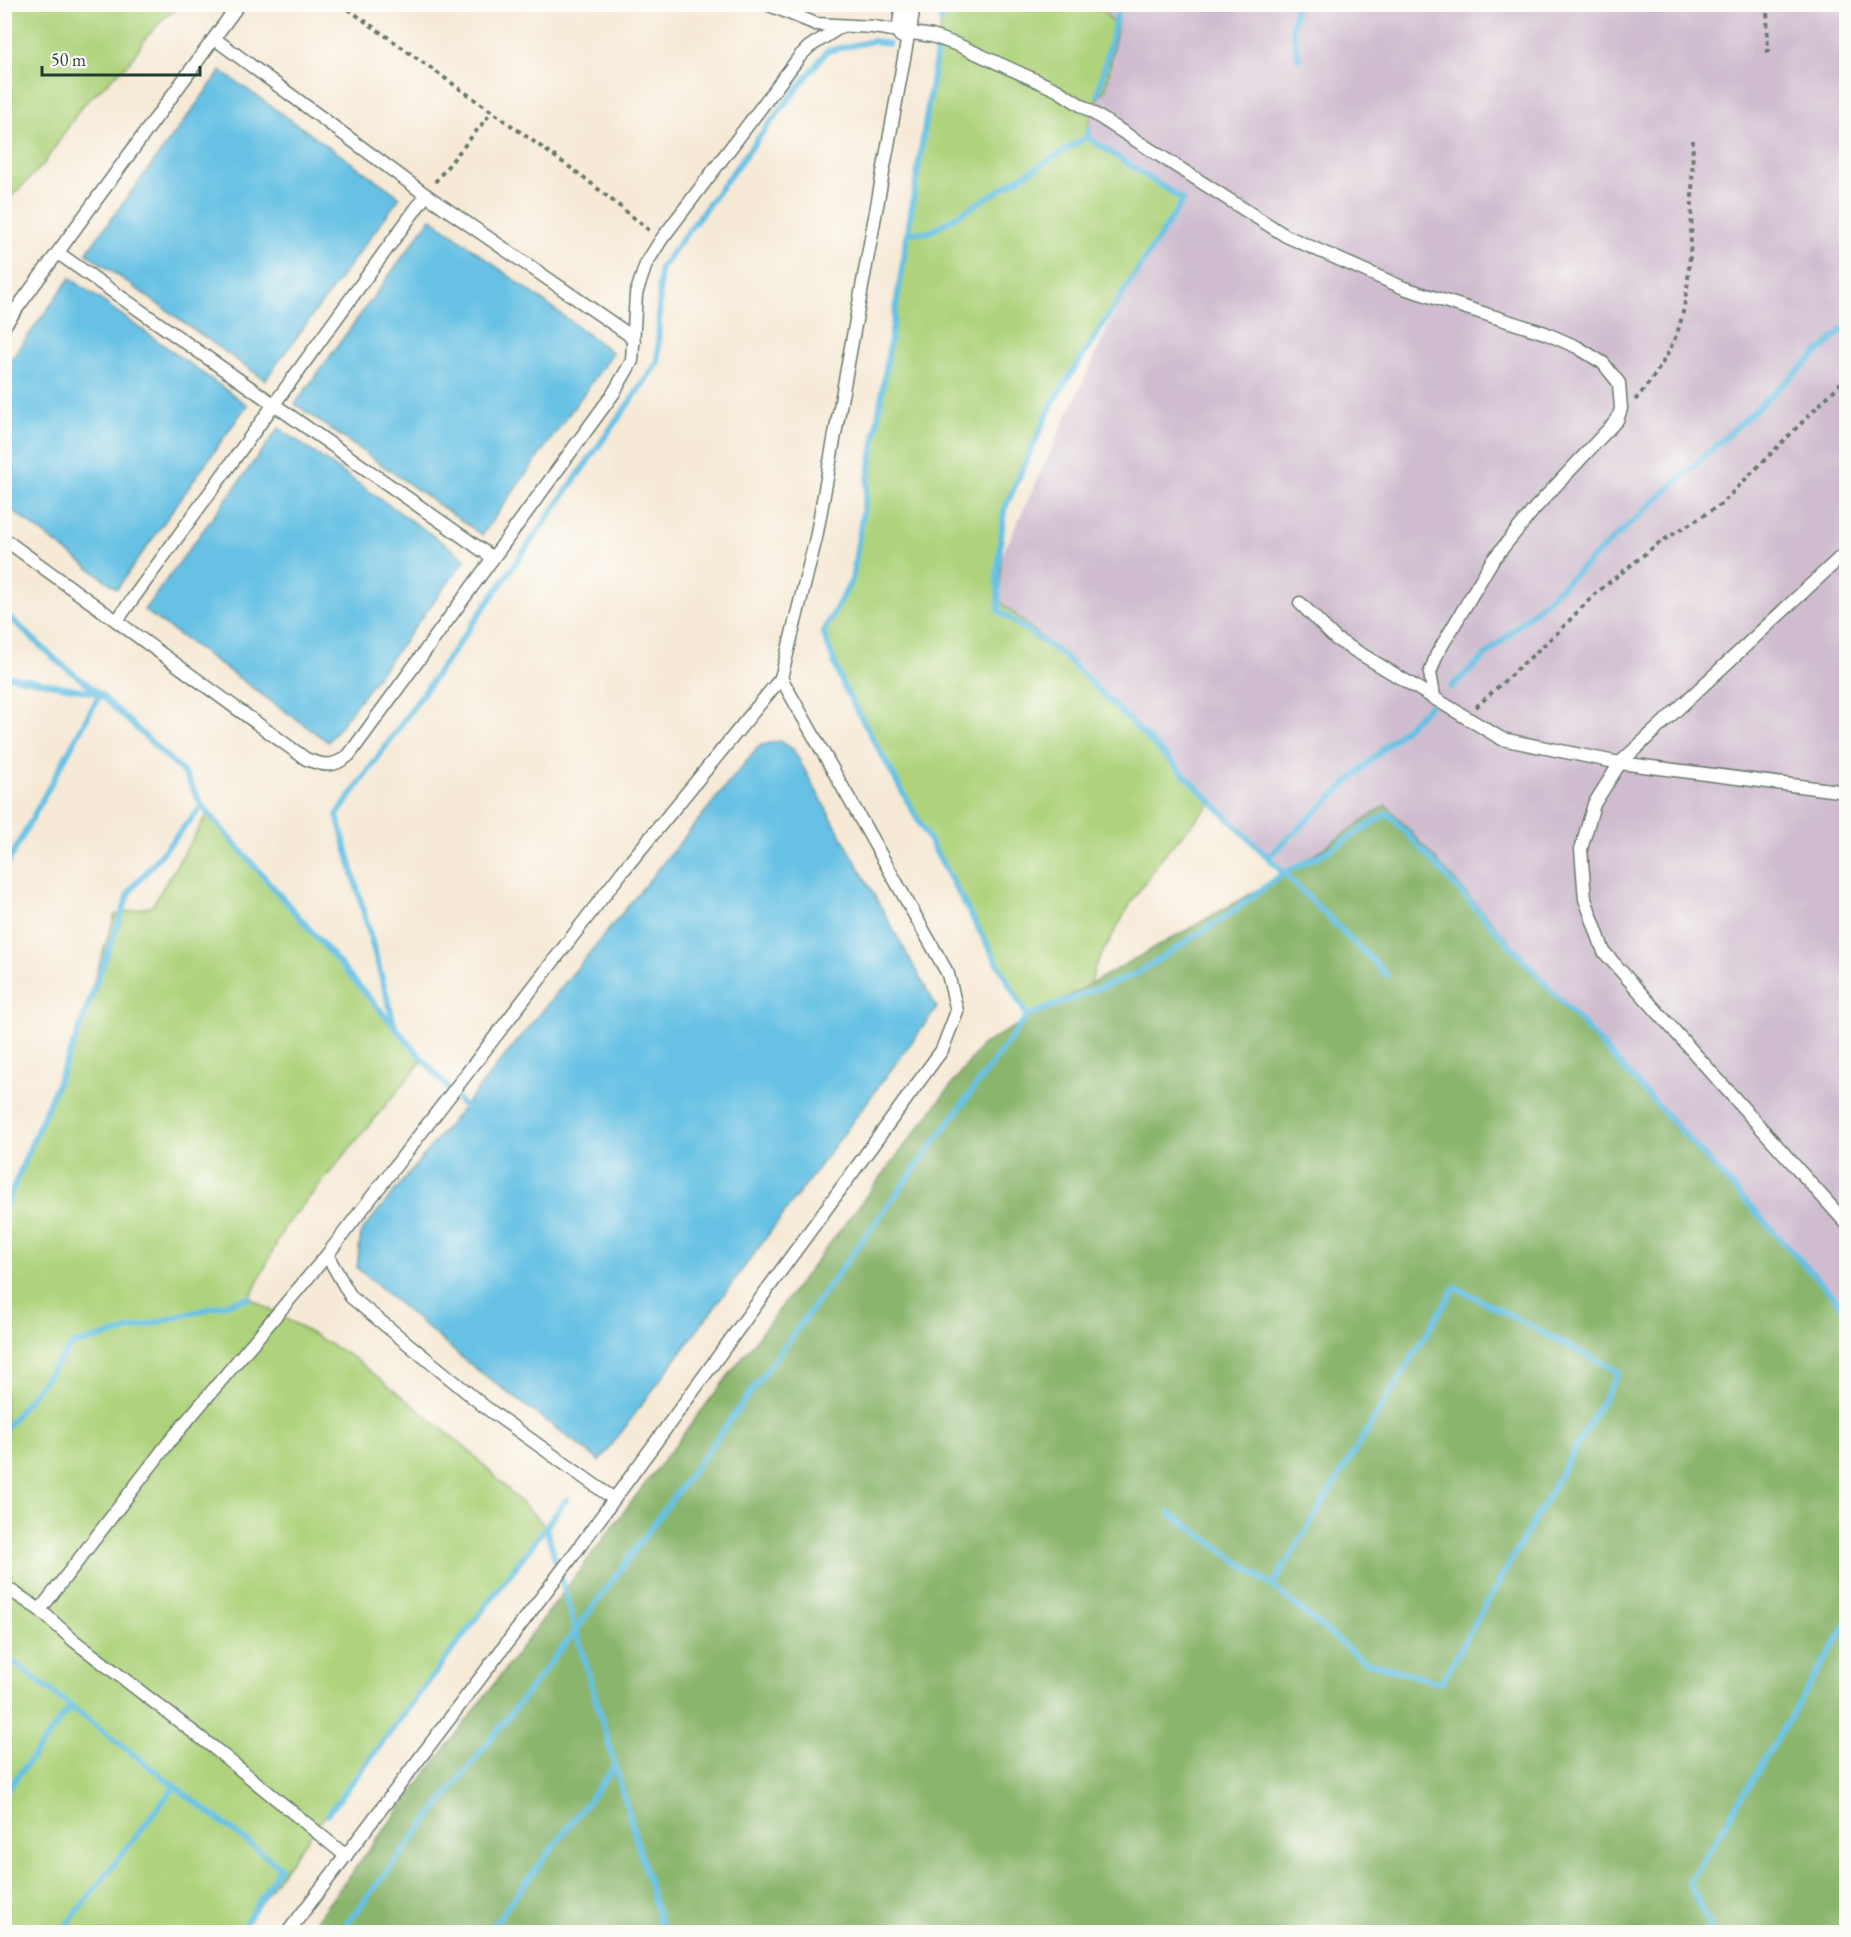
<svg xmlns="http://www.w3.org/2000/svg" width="1851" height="1937" font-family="'EB Garamond',serif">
  <rect width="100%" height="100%" fill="#fdfcf7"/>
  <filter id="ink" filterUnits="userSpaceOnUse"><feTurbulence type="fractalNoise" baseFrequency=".0167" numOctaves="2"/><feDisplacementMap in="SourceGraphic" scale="12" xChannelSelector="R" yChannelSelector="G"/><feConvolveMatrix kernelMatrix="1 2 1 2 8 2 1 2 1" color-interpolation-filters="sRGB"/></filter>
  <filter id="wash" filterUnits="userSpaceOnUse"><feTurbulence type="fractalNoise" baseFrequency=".008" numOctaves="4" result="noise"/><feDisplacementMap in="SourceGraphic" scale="24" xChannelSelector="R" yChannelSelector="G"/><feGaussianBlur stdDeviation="1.35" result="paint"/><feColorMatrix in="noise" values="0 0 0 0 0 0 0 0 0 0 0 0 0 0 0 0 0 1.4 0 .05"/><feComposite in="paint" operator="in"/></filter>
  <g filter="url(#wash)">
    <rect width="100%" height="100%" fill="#f6e9d6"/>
    <path fill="#cfbdcf" d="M972 5H1846V1313L1386 806 1286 874 986 590 1160 216Z"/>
    <g fill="#aed37c" stroke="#668858" stroke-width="1.5">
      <path d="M5 4 183 5 165 17 144 40 131 61 82 106 43 165 5 203Z"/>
      <path d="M944 5H1099L1117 28 1106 88 1092 106 1087 137 1183 200 1053 402 1004 510 999 601 1065 657 1212 802 1163 856 1131 903 1094 968 1084 1027 307 1932 636 1548 1027 1016 843 685 823 632 852 580Z"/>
      <path d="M208 813 423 1060 284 1228 250 1298 354 1358 464 1446 546 1527 285 1868 240 1932H5V1210L75 1041 115 915 152 906Z"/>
    </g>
    <path fill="#8ab56c" stroke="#547950" stroke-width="1.5" d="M1386 805 1846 1313V1932H307L626 1509 982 1045 1286 874Z"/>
    <g fill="#66c1e4" stroke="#427f8c" stroke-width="1.5">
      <path d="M221 71 400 197 265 380 86 253Z"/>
      <path d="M431 218 613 353 482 535 295 404Z"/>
      <path d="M70 278 247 405 117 589 5 505V368Z"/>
      <path d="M279 428 466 559 328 742 144 610Z"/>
      <path d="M779 741 793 749 937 1008 600 1461 467 1362 357 1268 361 1232 759 746Z"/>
    </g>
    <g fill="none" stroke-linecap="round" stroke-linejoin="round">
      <g stroke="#66c1e4" stroke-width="6">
        <path d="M1296 4 1292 27 1299 60"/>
        <path d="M941 21 944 4"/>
        <path d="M937 50 852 580 823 632 843 685 1027 1016"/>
        <path d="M1098 94 1117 15"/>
        <path d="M1087 137 1183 200 1053 402 1004 510 997 574 999 611 1065 657 1387 975"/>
        <path d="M908 233 930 232 1087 137 1089 129"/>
        <path d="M4 612 56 660 100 694 185 774 202 806 469 1112"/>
        <path d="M4 675 96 693"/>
        <path d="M1451 687 1846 327"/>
        <path d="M1268 857 1429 706"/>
        <path d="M4 870 100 694"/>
        <path d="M396 1030 337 815 658 362 660 269 759 137 827 51 873 41 889 44"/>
        <path d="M4 1210 75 1041 130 891 202 806"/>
        <path d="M4 1430 72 1345 249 1298"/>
        <path d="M1170 1513 1272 1586 1363 1661 1441 1683 1619 1372 1455 1287 1272 1586"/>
        <path d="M546 1527 663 1932"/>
        <path d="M4 1655 280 1867 240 1932"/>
        <path d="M4 1794 71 1706"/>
        <path d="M328 1814 567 1499"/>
        <path d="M61 1932 175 1786"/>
        <path d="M340 1932 576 1630 1027 1016 1136 974 1228 915 1284 873 1328 851 1388 813 1846 1310"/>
        <path d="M488 1932 615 1766"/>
        <path d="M655 1932 661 1925"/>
        <path d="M1705 1932 1710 1925 1689 1884 1846 1625"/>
      </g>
    </g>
  </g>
  <g filter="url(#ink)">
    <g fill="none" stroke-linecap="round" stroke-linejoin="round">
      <g stroke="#6a796d" stroke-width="15">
        <g id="lane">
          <path d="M767 4 816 24 873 27 932 36 958 45 1057 90 1286 236 1404 288 1545 333 1577 347 1603 363 1619 383 1621 409 1617 420 1535 508 1492 561 1437 654 1430 673 1434 696"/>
          <path d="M215 39 426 195 628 334 634 341"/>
          <path d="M58 253 493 558"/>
          <path d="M4 326 239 4"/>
          <path d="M4 539 306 759C324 766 333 768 349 755L613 394 632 361 636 294 646 264 661 240 800 56 809 47 842 26"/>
          <path d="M1846 552 1620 763 1594 804 1581 849 1585 899 1604 952 1846 1223"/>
          <path d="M1300 603 1336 639 1502 739 1620 763 1846 792"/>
          <path d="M118 619 426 195"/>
          <path d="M327 1255 351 1297 485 1407 614 1499"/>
          <path d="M4 1586 40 1610 73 1640 214 1748 346 1856"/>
          <path d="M40 1610 169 1442 327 1255 622 872 781 678 816 538 909 31"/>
          <path d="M288 1932 569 1561 942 1050 957 1011 948 974 781 678"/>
        </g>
      </g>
      <g stroke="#6a796d" stroke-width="27">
        <path id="street" d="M904 31 908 4"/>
      </g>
      <g stroke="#6a796d" stroke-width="4" stroke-dasharray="4.5 4.5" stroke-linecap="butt">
        <path d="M341 4 582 176 649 230"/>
        <path d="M1767 4 1768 55"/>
        <path d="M435 182 491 113"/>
        <path d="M1635 400C1652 381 1665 361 1675 338 1695 292 1691 193 1693 140"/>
        <path d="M1476 707 1556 634 1596 593 1656 545 1720 505 1846 378"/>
      </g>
      <use href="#lane" stroke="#fff" stroke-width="12"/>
      <use href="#street" stroke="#fff" stroke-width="24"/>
    </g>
  </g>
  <rect width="1851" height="1937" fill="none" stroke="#fdfcf7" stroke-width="24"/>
  <path d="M42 66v9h158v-9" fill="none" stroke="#1f3d34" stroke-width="3"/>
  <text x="51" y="66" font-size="18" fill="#1f3d34" stroke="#fdfcf7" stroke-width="4.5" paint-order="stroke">50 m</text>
</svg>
